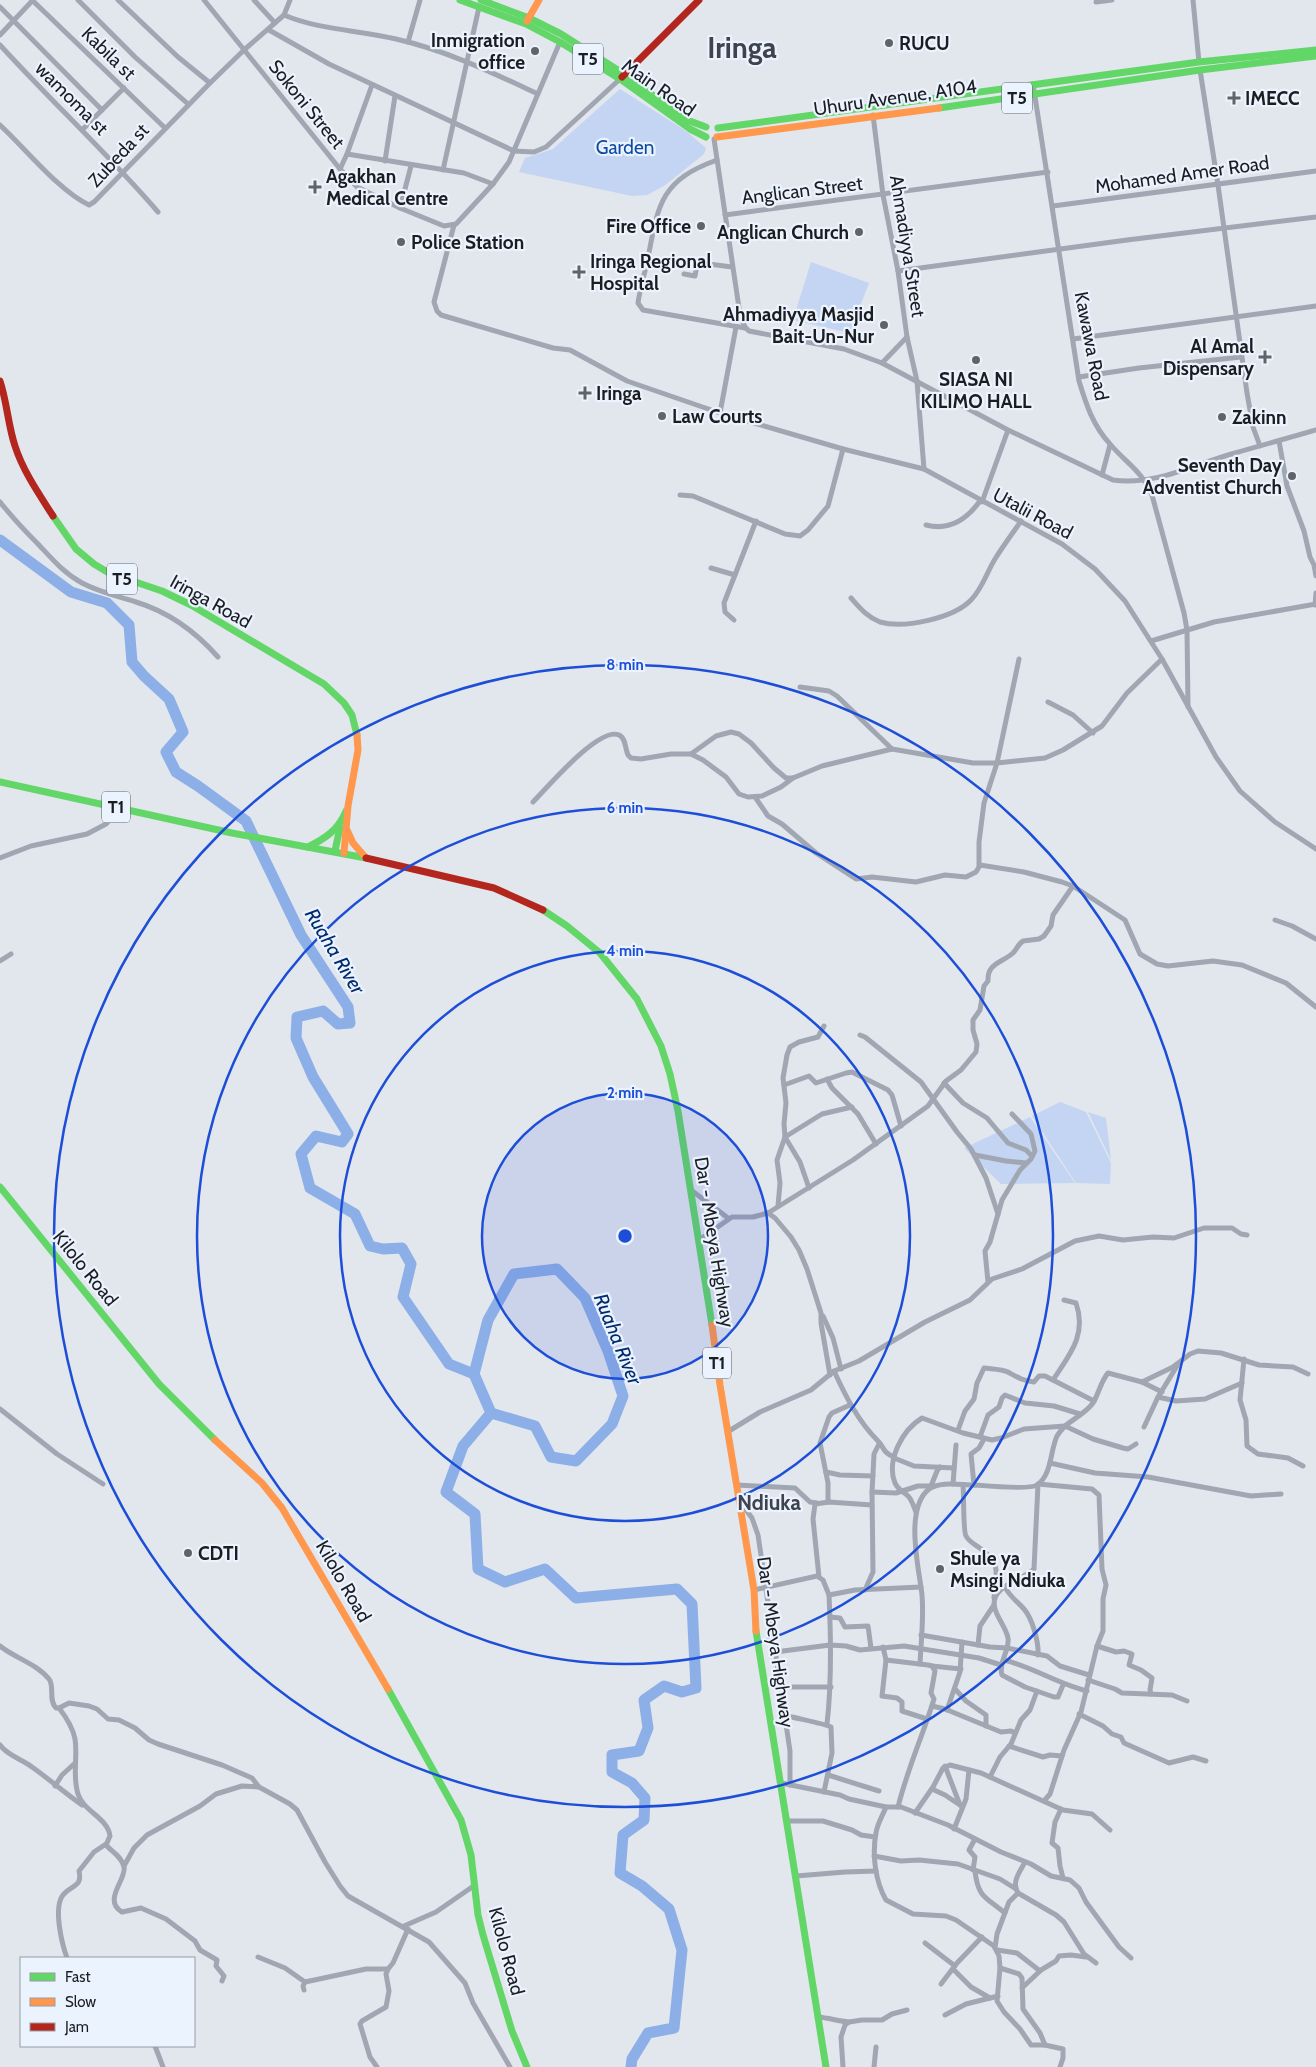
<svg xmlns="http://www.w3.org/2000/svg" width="1316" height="2067" font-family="Cabin,sans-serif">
  <rect width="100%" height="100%" fill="#e2e6ed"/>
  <g fill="#c3d5f2">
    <path d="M620 89 686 131 706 148 704 154 664 186 647 195 632 196 519 172 525 158 553 149Z"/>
    <path d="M811 262 869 283 850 333 793 320Z"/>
    <path d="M1060 1102 1086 1112 1111 1163 1110 1184 1076 1183 1032 1116Z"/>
    <path d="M1088 1112 1106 1118 1111 1160Z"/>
    <path d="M1030 1117 1075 1183 1001 1184 964 1148Z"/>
  </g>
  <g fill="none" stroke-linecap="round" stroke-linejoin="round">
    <g stroke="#8dafe8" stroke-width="11">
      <path d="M0 540 71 592 107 603 129 625 132 662 144 676 169 699 183 732 166 752 176 772 198 786 246 821 301 935 348 1007 350 1023 338 1024 323 1011 297 1017 296 1038 313 1077 348 1134 342 1142 316 1136 301 1154 310 1188 355 1214 370 1246 383 1249 402 1248 411 1264 403 1297 449 1364 474 1374 491 1413 463 1446 446 1492 475 1514 478 1569 505 1582 545 1569 576 1598 677 1589 692 1604 696 1688 682 1692 664 1686 644 1700 648 1728 639 1751 612 1755V1772L632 1783 645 1798 644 1820 623 1835 620 1873 642 1886 669 1909 682 1950 674 2028 648 2033 632 2059 631 2067"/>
      <path d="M474 1374 488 1320 514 1274 557 1269 585 1298 608 1351 623 1396 612 1424 576 1461 551 1457 535 1426 491 1413"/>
    </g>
    <g stroke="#a0a6b2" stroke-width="5">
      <path d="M32 0 165 128"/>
      <path d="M78 0 135 57 188 104"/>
      <path d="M118 0 178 57 210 83 244 50 284 15 290 0"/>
      <path d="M204 0 340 169 357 187 400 208 444 226 456 224 493 184 509 162 560 42"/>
      <path d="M254 0 275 23"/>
      <path d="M1193 0 1199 62"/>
      <path d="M1096 2 1112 0"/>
      <path d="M0 7 102 110"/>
      <path d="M284 15C319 30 359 30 396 39 445 50 491 72 536 93"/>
      <path d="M269 30 329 64 514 151 534 152 546 147 620 79"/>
      <path d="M0 35 33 0"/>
      <path d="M408 42 420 0"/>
      <path d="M0 45C52 102 108 154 158 212"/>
      <path d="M1200 70 1218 185 1247 393 1253 427 1260 446"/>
      <path d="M1033 84 1079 381C1086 404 1093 426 1110 444 1125 462 1143 472 1152 495L1184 613 1187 630 1188 707"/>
      <path d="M873 115 883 195 898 271 907 337 917 381 924 469"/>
      <path d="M0 125C25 148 59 191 89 205L94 202 210 83"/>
      <path d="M82 130 124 88"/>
      <path d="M714 139 739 308C741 316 742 326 749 331L844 349 882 363 1008 430 1113 480C1155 486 1195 464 1235 453 1262 445 1289 438 1316 430"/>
      <path d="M347 154 372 85"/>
      <path d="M717 160C661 180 658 204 648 258 645 273 640 288 638 303L643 310 745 328"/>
      <path d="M385 161 395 96"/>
      <path d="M340 169 347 154 464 173 493 184"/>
      <path d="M443 170 479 7"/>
      <path d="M1053 206 1316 171"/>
      <path d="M400 208 411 166"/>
      <path d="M725 215 1048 172"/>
      <path d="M454 225 434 302 437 311 441 315 553 348 570 350 627 381 720 413 843 449 924 469 1062 544 1095 569 1125 601 1162 659 1216 757 1240 791 1275 822 1316 849"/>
      <path d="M898 271 1127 240 1316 217"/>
      <path d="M684 274 695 276 697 265 701 263 732 267"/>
      <path d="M1073 339 1316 306"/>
      <path d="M882 363 907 337"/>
      <path d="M1079 377 1139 368 1241 357"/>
      <path d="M720 413 736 327"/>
      <path d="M1279 441 1287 486 1304 531 1310 557 1314 565 1316 576"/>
      <path d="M1102 475 1110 445"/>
      <path d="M680 495 693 496 785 534 800 536 808 530 828 506 843 449"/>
      <path d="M0 502C12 517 25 531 39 545 52 559 64 573 82 583 99 592 117 596 136 602 169 612 195 631 218 657"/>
      <path d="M982 502 1008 430"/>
      <path d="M926 525C949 531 967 519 980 501"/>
      <path d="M711 568 735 575"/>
      <path d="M851 598C860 608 867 617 880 622 904 629 954 618 971 600 982 589 987 572 995 559 1003 546 1012 534 1021 521"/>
      <path d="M1315 605 1316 593"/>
      <path d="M734 620 725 612 724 603 756 521"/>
      <path d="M1151 641 1214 622 1316 604"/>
      <path d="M800 687 829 691 837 696 892 749"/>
      <path d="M1048 702 1073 715 1093 733"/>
      <path d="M691 754 716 736 731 732 739 734 751 743 774 768 786 778H793L822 766 892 749 973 763H997L1045 758 1063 750 1102 726 1127 693 1162 659"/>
      <path d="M755 797 768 816 782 824 816 853 856 879 872 877 916 882 945 875 966 877 976 872 979 867V842L984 803 997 763 1019 659"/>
      <path d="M533 802C547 788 599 726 619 735 626 738 625 749 628 755L631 758 641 759 671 754H691L703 760 726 777 739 794 748 797 762 796 781 787 793 778"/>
      <path d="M0 858 31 846 87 834 106 824 120 808"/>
      <path d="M980 865 1024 872 1062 882 1073 886 1125 920 1140 954 1157 964 1168 966 1213 961 1242 965 1286 983 1316 1007"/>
      <path d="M1275 920 1292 926 1316 939"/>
      <path d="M0 961 11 954"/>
      <path d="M860 1035 865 1037 921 1082 957 1132 971 1149 986 1178 998 1214"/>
      <path d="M827 1079 832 1088 858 1114 876 1144"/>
      <path d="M944 1083 963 1103 987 1118 1008 1143 1026 1150 1032 1156"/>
      <path d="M784 1085 809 1076 816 1083 846 1073 852 1072 888 1090 892 1095 901 1126"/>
      <path d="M975 1155 1006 1161 1026 1163"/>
      <path d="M809 1188 800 1162 785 1137 784 1124 786 1103 783 1078 787 1055 790 1047 799 1042 818 1037 824 1026"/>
      <path d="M691 1190 728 1218"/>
      <path d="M778 1206 780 1183 777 1160 785 1137 822 1114 852 1107"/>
      <path d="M768 1213 775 1218 791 1237 799 1250 807 1269 821 1313V1323L830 1375"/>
      <path d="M699 1240 732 1217H753L768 1213 853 1160 928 1106 946 1081 961 1070 976 1052 977 1044 973 1030V1020L980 1010 984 986 988 981C987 963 1002 963 1013 953 1017 949 1018 944 1023 941L1039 939 1044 936 1051 926 1053 915 1073 886"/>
      <path d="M988 1282 985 1251 990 1242 1002 1200 1020 1170 1031 1159 1035 1151 1031 1134 1012 1114"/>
      <path d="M823 1316 833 1338 841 1369"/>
      <path d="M1244 1359 1240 1400 1246 1420 1247 1446 1258 1454 1288 1458 1303 1466"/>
      <path d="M834 1371C846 1397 858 1421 878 1441 885 1448 882 1452 894 1457"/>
      <path d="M1053 1380C1070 1354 1087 1335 1076 1303L1064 1300"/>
      <path d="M1142 1382 1173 1367 1190 1354 1198 1351 1221 1353 1259 1365 1293 1367 1308 1374"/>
      <path d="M1158 1397 1176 1401 1205 1399 1242 1383"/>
      <path d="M0 1409 57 1454 103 1484"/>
      <path d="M1144 1427 1158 1397 1177 1366"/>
      <path d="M958 1430 965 1411 974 1399 977 1383 984 1368C991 1369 1002 1369 1008 1372 1017 1377 1023 1381 1034 1382L1039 1376H1045L1094 1401"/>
      <path d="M729 1431 760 1412 811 1390 834 1371 859 1361 925 1322 970 1300 992 1279 1022 1269 1075 1241 1099 1236 1123 1240 1153 1237 1174 1238 1204 1228H1232L1241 1234 1247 1235"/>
      <path d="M980 1437 988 1415 999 1407 1002 1398 1005 1395 1025 1403 1054 1406 1080 1414"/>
      <path d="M894 1458 914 1466 954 1468"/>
      <path d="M1050 1463 1095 1473 1148 1477 1251 1496 1281 1494"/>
      <path d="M826 1472 840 1475 873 1476"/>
      <path d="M953 1484 956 1445"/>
      <path d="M737 1485 795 1488 810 1502 817 1503"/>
      <path d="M963 1485C964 1493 963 1532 966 1536 969 1542 976 1545 981 1549 1002 1564 996 1576 994 1598"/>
      <path d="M974 1485 971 1454 979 1448 984 1439"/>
      <path d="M931 1486 937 1471 940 1467"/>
      <path d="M872 1492 896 1493 918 1486H933"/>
      <path d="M828 1502V1483L820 1443 829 1417 832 1413 850 1405"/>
      <path d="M741 1503 752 1518 758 1535 790 1751V1785"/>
      <path d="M916 1512C914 1507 912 1501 909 1497 904 1492 898 1490 895 1483 886 1461 902 1430 922 1418L963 1433 992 1440 1001 1438 1024 1429 1065 1426 1093 1439 1123 1448 1128 1449 1136 1444"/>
      <path d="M819 1577 813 1519 815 1504 829 1502 872 1505"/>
      <path d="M1005 1587C1010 1597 1017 1601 1024 1609 1032 1618 1039 1642 1038 1655"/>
      <path d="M754 1590 817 1576 823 1580 829 1595C831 1638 832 1681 827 1724"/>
      <path d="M865 1590 873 1572 872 1492 874 1454 879 1444"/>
      <path d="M829 1595 855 1590 921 1587"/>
      <path d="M830 1617 840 1618 845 1627 868 1626 871 1648"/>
      <path d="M921 1635 990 1647 1007 1648 1047 1656 1060 1666 1089 1675"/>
      <path d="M978 1645 980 1626 994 1605"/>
      <path d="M0 1646C15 1658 37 1664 49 1679 55 1687 48 1700 56 1708H59L69 1703 89 1706 97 1709 108 1719 119 1720 135 1728 149 1740 158 1744 222 1765 252 1778 259 1787 290 1804 297 1810 325 1862 340 1886 348 1896 429 1942 465 1983 473 2003 510 2067"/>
      <path d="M1097 1646 1116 1652 1124 1651 1132 1654 1129 1665 1141 1670 1152 1678 1150 1690 1151 1694"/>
      <path d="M883 1647 886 1660 882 1696 897 1698 902 1702V1711L927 1719"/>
      <path d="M775 1652 830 1645 846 1646 860 1650 904 1646 979 1658 1001 1665"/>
      <path d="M886 1660 928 1665 932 1666 935 1671 931 1693 934 1699C923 1735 907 1770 898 1807"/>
      <path d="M1004 1660C1033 1667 1058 1684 1087 1691"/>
      <path d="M920 1664C921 1641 924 1618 922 1595 919 1568 904 1509 929 1489 940 1481 960 1485 974 1485 987 1486 1029 1490 1037 1485 1052 1475 1050 1451 1057 1436 1065 1421 1083 1417 1093 1403 1099 1393 1101 1381 1108 1373L1142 1382 1162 1392"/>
      <path d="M932 1666 961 1669"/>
      <path d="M1088 1680 1115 1689 1122 1693 1172 1695 1187 1701"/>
      <path d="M780 1687H831"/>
      <path d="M955 1689 966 1701 986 1715V1726"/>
      <path d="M932 1706 945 1709 1001 1732 1011 1731 1015 1733"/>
      <path d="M59 1708C66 1717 73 1728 75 1739 78 1757 72 1775 78 1794 83 1811 108 1818 110 1836L106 1845C112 1852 122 1857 124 1867 127 1879 102 1900 122 1912L141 1908 166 1919 195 1941 200 1950 217 1960 216 1966 224 1976 222 1981"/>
      <path d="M947 1710 960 1672 962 1642"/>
      <path d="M1079 1714 1103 1726 1112 1734 1121 1737 1124 1743 1169 1763 1193 1757 1206 1761"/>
      <path d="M784 1715C794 1718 827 1724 831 1727L832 1753 824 1792"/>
      <path d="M0 1745C8 1756 22 1759 32 1767 49 1779 65 1793 82 1805"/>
      <path d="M1009 1746 1043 1757 1050 1755 1062 1756"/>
      <path d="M945 1766 960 1805"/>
      <path d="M828 1775 879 1791"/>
      <path d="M990 1777 1000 1757 1011 1744 1021 1720 1030 1710 1037 1691"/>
      <path d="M781 1783 840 1795 849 1799 886 1807H901L948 1825 1001 1852 1031 1864 1051 1876 1070 1880 1079 1888 1086 1902 1119 1947 1131 1958"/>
      <path d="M55 1786 62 1775 74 1764"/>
      <path d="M932 1789 945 1795 960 1805"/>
      <path d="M1044 1801 1050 1794 1064 1750 1081 1712 1097 1646 1103 1631V1599L1106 1585 1102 1569 1099 1495 1092 1489 1038 1484 1034 1569C1023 1580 988 1586 995 1609 998 1619 1006 1628 1008 1638 1010 1650 998 1663 1002 1675L1025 1687 1054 1697H1058L1063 1685"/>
      <path d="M886 1807C883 1815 877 1824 876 1833 872 1854 875 1881 886 1900L913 1914 946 1916 956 1920 994 1946 999 1956 1000 1968 997 2001 1004 2012 1020 2029 1031 2045H1045L1063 2049V2058L1060 2067"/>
      <path d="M1061 1809 1055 1822 1052 1843 1058 1848 1060 1866 1063 1878"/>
      <path d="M915 1813 933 1787 943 1768 950 1765 981 1773 1063 1810 1092 1814 1110 1830"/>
      <path d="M787 1821H823L852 1830 861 1835 875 1837"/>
      <path d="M954 1829 966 1799 969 1770"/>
      <path d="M874 1856 901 1861 919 1860 958 1864 1000 1879 1016 1889"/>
      <path d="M1025 1862C1020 1872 1011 1882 1018 1893L1056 1915 1064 1922 1084 1954 1096 1963"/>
      <path d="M124 1866 134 1848 147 1835 200 1806 216 1794 242 1786 259 1787"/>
      <path d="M973 1870 975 1857 969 1850 975 1839"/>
      <path d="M975 1871C978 1898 986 1897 1005 1913"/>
      <path d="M796 1876 845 1872 876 1871"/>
      <path d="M404 1926 436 1912 475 1885"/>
      <path d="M925 1943 955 1966"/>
      <path d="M995 1948 997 1934 1009 1902 1018 1893"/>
      <path d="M997 1950 1017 1953 1040 1971"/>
      <path d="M258 1957 285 1968 305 1982 366 1969H388L393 1963 408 1929"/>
      <path d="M67 1958C62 1944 53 1908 63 1895 70 1885 83 1888 79 1871L94 1852 106 1844"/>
      <path d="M1000 1968 1019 1974 1022 1978 1023 2009 1040 2033 1045 2045"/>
      <path d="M953 1969 971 1987 990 1998"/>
      <path d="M941 1984 957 1963 982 1937"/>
      <path d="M1022 1988 1041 1970 1056 1961 1059 1956 1071 1955 1086 1957"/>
      <path d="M304 1990 303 1986 305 1982"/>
      <path d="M945 2015 966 2004 998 1996"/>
      <path d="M818 2017C829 2018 838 2021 849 2022"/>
      <path d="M155 2046 163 2067"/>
      <path d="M377 2067 370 2057 360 2024 362 2021 386 2007 389 1991 386 1974 388 1969"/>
      <path d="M843 2067 841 2037 845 2025 849 2022 862 2020H882L892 2014 907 2010"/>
      <path d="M874 2067 876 2047"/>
    </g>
    <g stroke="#63d668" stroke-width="7">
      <path d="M460 0 526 24 560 42 620 79 690 129 706 137"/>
      <path d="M481 0 529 18 561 34 624 74 687 120 706 127"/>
      <path d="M939 108 1200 70 1316 56"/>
      <path d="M718 128 1199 62 1316 50"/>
      <path d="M53 516 76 549 94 564 109 573 162 591 191 605 324 684 344 703 352 715 357 735"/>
      <path d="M0 782 232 833 366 858"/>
      <path d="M308 847C326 838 338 830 346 811"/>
      <path d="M335 851 340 827"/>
      <path d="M543 910 567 926 600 953 637 999 661 1046 670 1074 678 1111 712 1325"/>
      <path d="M0 1187 159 1384 215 1440"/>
      <path d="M756 1631 826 2067"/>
      <path d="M388 1689 461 1820 471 1855 478 1915 483 1935 512 2031 527 2067"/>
    </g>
    <g stroke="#ff974d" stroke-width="7">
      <path d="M527 21 539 0"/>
      <path d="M717 137 939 108"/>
      <path d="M347 830 353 843 366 858"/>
      <path d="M344 853 348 806 358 750 357 735"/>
      <path d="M712 1325 720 1385 754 1590 756 1631"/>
      <path d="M215 1440 262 1483 282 1508 388 1689"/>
    </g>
    <g stroke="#b3261e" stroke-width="7">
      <path d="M622 77 699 0"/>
      <path d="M0 381C7 402 8 425 15 446 23 471 39 494 53 516"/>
      <path d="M366 858 494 888 543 910"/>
    </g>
  </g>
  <circle cx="625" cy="1236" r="143" fill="#1d4ed8" fill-opacity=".12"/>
  <g fill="none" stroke="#1d4ed8" stroke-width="2.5">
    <circle cx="625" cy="1236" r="143"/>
    <circle cx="625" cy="1236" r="285"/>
    <circle cx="625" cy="1236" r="428"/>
    <circle cx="625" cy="1236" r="571"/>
  </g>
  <g fill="#616368" stroke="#ebf3fe" stroke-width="2">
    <circle cx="889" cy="43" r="5"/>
    <circle cx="535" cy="51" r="5"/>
    <path d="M1231.5 90.5h5v5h5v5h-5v5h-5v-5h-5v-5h5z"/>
    <path d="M312.5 179.5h5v5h5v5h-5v5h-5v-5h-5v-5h5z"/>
    <circle cx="701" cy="226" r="5"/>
    <circle cx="859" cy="232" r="5"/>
    <circle cx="401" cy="242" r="5"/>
    <path d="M576.5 264.5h5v5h5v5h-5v5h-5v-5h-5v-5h5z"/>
    <circle cx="884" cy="325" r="5"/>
    <path d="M1262.5 349.5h5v5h5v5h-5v5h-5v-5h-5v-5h5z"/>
    <circle cx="976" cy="360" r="5"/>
    <path d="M582.5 385.5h5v5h5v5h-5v5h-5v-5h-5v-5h5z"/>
    <circle cx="662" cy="416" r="5"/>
    <circle cx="1222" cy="417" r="5"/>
    <circle cx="1292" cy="476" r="5"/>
    <circle cx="188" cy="1553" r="5"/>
    <circle cx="940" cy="1569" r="5"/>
  </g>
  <g text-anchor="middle" stroke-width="4.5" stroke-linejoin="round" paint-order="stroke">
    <g fill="#ebf3fe" stroke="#595d63" stroke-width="1">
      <rect x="573" y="43.5" width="30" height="31" rx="4"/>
      <rect x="1002" y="82.5" width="30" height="31" rx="4"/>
      <rect x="107" y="563.5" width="30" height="31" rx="4"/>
      <rect x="102" y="791.5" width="28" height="31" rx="4"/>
      <rect x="703" y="1347.5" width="28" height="31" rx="4"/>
    </g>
    <g font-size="18" font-weight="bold" fill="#1b1d21">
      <text x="588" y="65">T5</text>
      <text x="1017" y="104">T5</text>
      <text x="122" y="585">T5</text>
      <text x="116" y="813">T1</text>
      <text x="717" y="1369">T1</text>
    </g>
    <g font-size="19" font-weight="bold" fill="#1b1d21" stroke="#ebf3fe" text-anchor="start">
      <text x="525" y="47" text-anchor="end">Inmigration<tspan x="525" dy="22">office</tspan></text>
      <text x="899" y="50">RUCU</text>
      <text x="1245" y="105">IMECC</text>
      <text x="326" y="183">Agakhan<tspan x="326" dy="22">Medical Centre</tspan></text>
      <text x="691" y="233" text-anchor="end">Fire Office</text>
      <text x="849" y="239" text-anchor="end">Anglican Church</text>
      <text x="411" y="249">Police Station</text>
      <text x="590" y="268">Iringa Regional<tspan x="590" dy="22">Hospital</tspan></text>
      <text x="874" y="321" text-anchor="end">Ahmadiyya Masjid<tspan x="874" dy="22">Bait-Un-Nur</tspan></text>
      <text x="1254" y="353" text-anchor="end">Al Amal<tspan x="1254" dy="22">Dispensary</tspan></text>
      <text x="976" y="386" text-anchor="middle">SIASA NI<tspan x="976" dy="22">KILIMO HALL</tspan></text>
      <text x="596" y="400">Iringa</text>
      <text x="672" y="423">Law Courts</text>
      <text x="1232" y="424">Zakinn</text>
      <text x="1282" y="472" text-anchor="end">Seventh Day<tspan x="1282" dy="22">Adventist Church</tspan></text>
      <text x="198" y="1560">CDTI</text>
      <text x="950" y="1565">Shule ya<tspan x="950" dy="22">Msingi Ndiuka</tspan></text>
    </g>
    <g font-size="19" fill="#1b1d21" stroke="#ebf3fe">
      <text transform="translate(109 53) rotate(44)" y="7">Kabila st</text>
      <text transform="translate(659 87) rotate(35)" y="7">Main Road</text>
      <text transform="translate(895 97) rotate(-8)" y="7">Uhuru Avenue, A104</text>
      <text transform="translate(72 98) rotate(45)" y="7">wamoma st</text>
      <text transform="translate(307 104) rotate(51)" y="7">Sokoni Street</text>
      <text transform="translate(118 155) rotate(-47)" y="7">Zubeda st</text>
      <text transform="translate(1182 174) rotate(-8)" y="7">Mohamed Amer Road</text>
      <text transform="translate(802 190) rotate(-7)" y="7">Anglican Street</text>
      <text transform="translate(908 246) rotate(81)" y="7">Ahmadiyya Street</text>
      <text transform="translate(1092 346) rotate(79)" y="7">Kawawa Road</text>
      <text transform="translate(1033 513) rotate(28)" y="7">Utalii Road</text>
      <text transform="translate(211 601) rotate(29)" y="7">Iringa Road</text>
      <text transform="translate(715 1242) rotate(81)" y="7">Dar - Mbeya Highway</text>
      <text transform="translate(86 1268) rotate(51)" y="7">Kilolo Road</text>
      <text transform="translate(344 1581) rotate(60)" y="7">Kilolo Road</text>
      <text transform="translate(776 1642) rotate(82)" y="7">Dar - Mbeya Highway</text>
      <text transform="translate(507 1951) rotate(75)" y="7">Kilolo Road</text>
    </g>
    <g font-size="19" fill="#0e4aa4" stroke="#ebf3fe">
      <text x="625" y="154">Garden</text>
    </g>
    <g font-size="20" font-style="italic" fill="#002b6f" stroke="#ebf3fe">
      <text transform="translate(335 951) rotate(59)" y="7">Ruaha River</text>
      <text transform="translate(618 1339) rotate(68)" y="7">Ruaha River</text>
    </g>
    <g font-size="21" font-weight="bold" fill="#3e434d" stroke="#ebf3fe">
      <text x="769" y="1510">Ndiuka</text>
    </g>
    <g font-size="29" font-weight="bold" fill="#3e434d" stroke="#ebf3fe">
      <text x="742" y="58">Iringa</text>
    </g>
  </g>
  <circle cx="625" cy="1236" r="8" fill="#1d4ed8" stroke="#ebf3fe" stroke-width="2.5"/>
  <g font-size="15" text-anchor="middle" font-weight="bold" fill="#1d4ed8" stroke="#ebf3fe" stroke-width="4.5" stroke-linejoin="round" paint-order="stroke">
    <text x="625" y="670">8 min</text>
    <text x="625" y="813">6 min</text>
    <text x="625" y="956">4 min</text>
    <text x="625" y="1098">2 min</text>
  </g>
  <rect x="20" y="1957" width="175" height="90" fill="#ebf3fe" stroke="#989da6"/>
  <rect x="30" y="1973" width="25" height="8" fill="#63d668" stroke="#989da6"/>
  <text x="65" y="1982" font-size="15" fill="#1b1d21">Fast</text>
  <rect x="30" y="1998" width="25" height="8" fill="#ff974d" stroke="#989da6"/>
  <text x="65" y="2007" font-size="15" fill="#1b1d21">Slow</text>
  <rect x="30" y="2023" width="25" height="8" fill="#b3261e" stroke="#989da6"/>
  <text x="65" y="2032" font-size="15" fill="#1b1d21">Jam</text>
</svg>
